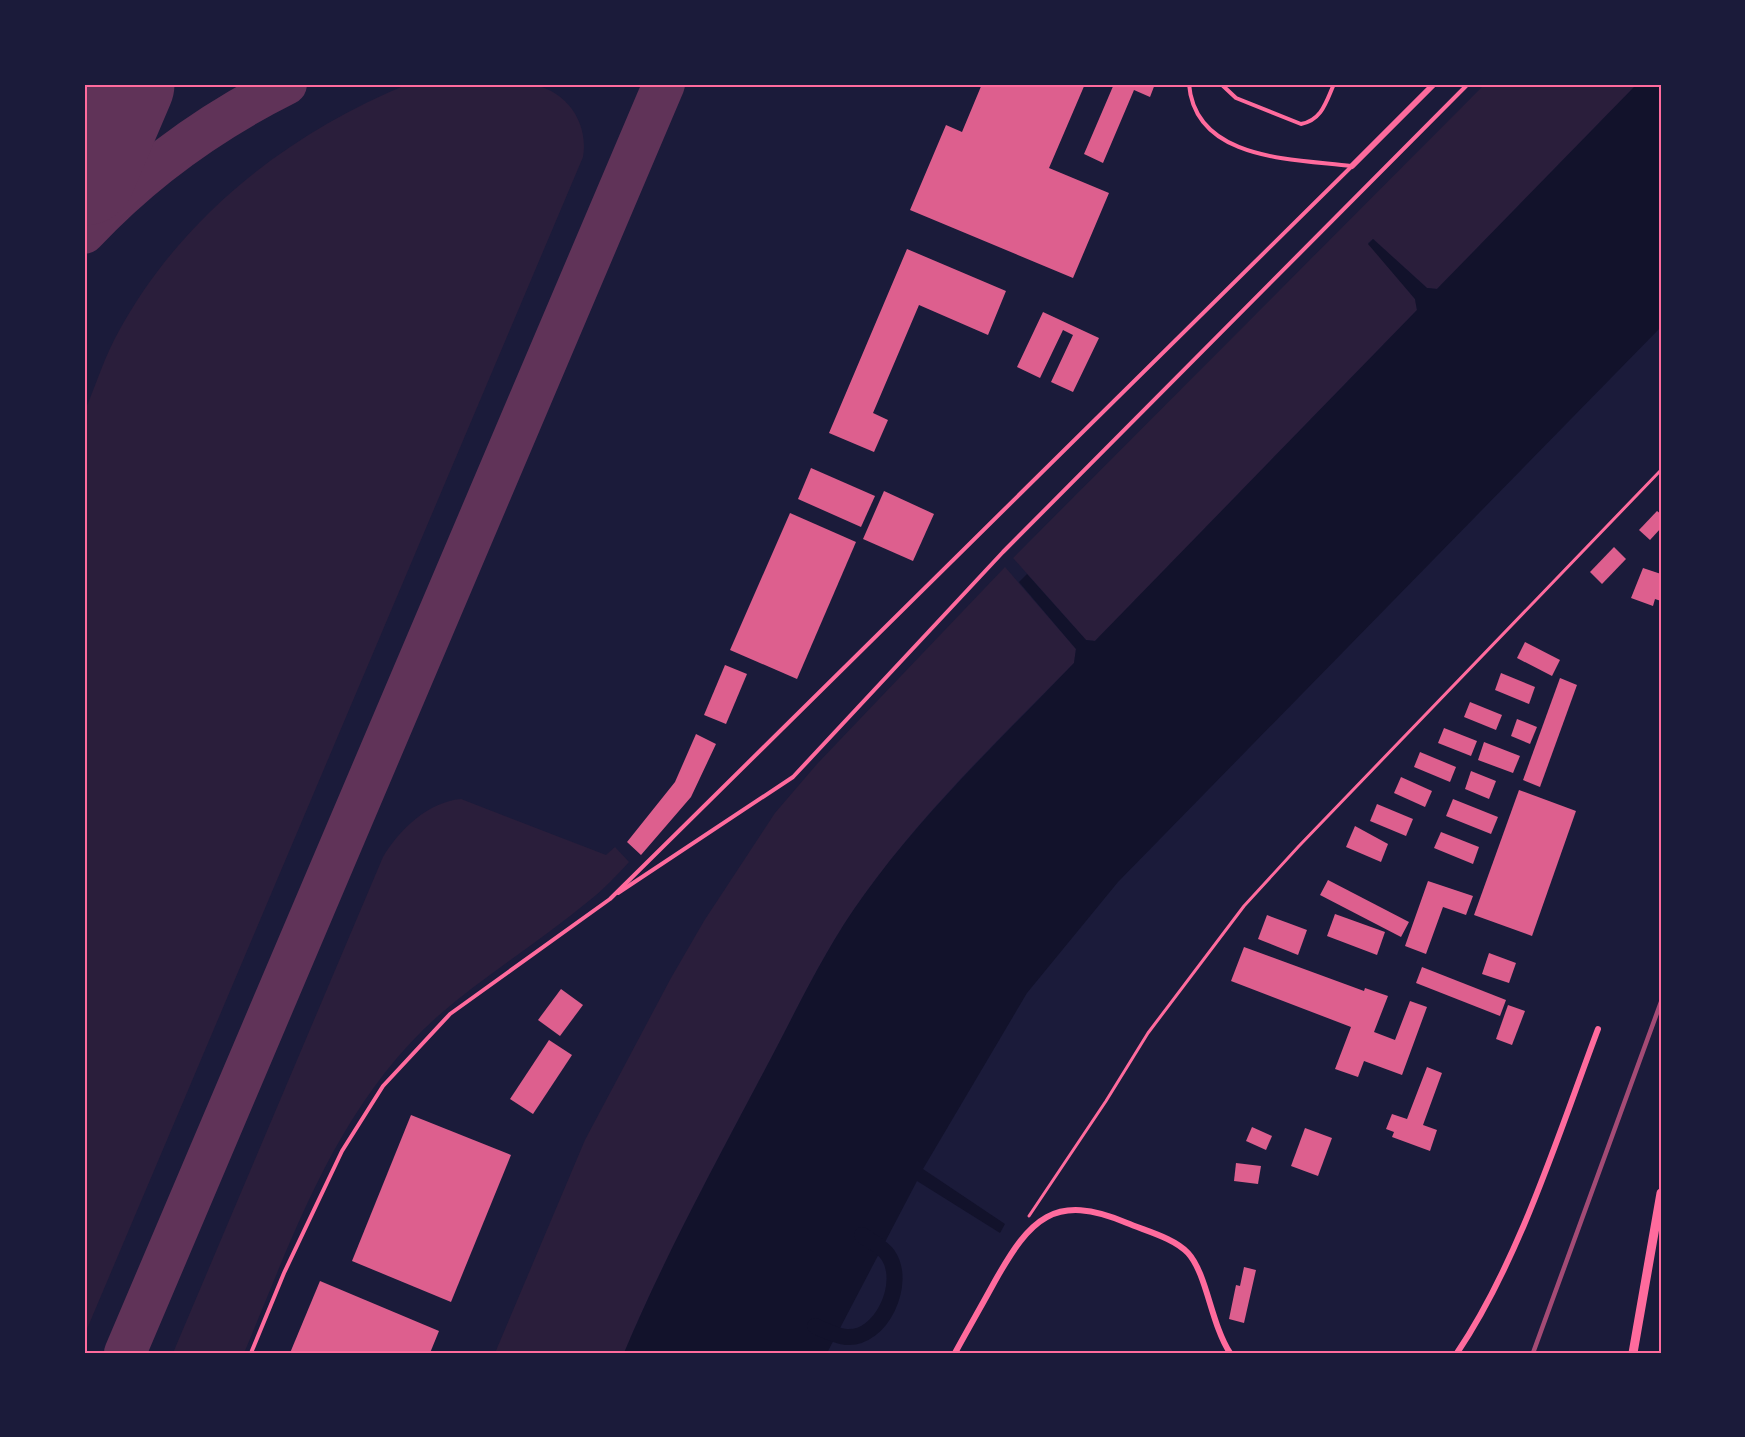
<svg xmlns="http://www.w3.org/2000/svg" width="1745" height="1437" font-family="'DejaVu Sans',sans-serif">
  <rect width="100%" height="100%" fill="#1b1b3a"/>
  <g fill="#2a1e3b">
    <path d="M408 84C436 84 464 84 492 84 504 84 517 82 529 84 566 89 589 122 583 157L84 1336V413C96 385 105 355 120 329 184 214 288 134 408 84Z"/>
    <path d="M1485 84H1637L1437 289 1427 288 1373 239 1368 243 1415 299 1417 310 1095 641 1086 640 1013 558Z"/>
    <path d="M1005 567 1076 649 1074 663C1001 737 925 810 864 895 823 951 794 1016 761 1077 713 1168 664 1258 624 1353H495L585 1140 671 978 704 921 775 813 817 764Z"/>
    <path d="M461 799 606 855 615 847 629 862C617 875 604 889 590 900 541 941 486 974 438 1016 337 1106 295 1232 244 1353H173L383 857C399 830 428 802 461 799Z"/>
  </g>
  <path fill="#12122b" d="M1637 84H1661V327L1118 882 1027 993 923 1169 1005 1224 1000 1233 917 1181 827 1353H624C664 1258 713 1168 761 1077 794 1016 823 951 864 895 925 810 1002 738 1074 663L1076 649 1019 582 1027 574 1086 640 1095 641 1417 310 1415 299 1368 244 1373 239 1427 288 1437 289Z"/>
  <g fill="none" stroke-linecap="round" stroke-linejoin="round">
    <path stroke="#12122b" stroke-width="16" d="M815 1326C824 1330 836 1336 846 1337 882 1340 907 1282 888 1255 882 1246 870 1241 862 1235"/>
    <g stroke="#603358" stroke-width="42">
      <path d="M84 233C142 171 210 122 286 84"/>
      <path d="M125 1353 664 84"/>
    </g>
    <path stroke="#603358" stroke-width="105" d="M84 173 122 84"/>
  </g>
  <g fill="#dd5f8e">
    <path d="M982 84H1085L1049 168 1109 193 1073 278 910 210 946 125 962 132Z"/>
    <path d="M1114 84H1155L1150 97 1134 90 1103 163 1084 154Z"/>
    <path d="M907 249 1006 291 988 335 919 305 873 413 888 420 874 452 829 433Z"/>
    <path d="M1043 312 1099 338 1073 392 1051 382 1073 335 1063 330 1040 378 1017 367Z"/>
    <path d="M811 468 875 496 861 527 798 499Z"/>
    <path d="M884 491 934 514 913 561 863 539Z"/>
    <path d="M1657 511 1661 514V528L1650 540 1639 530Z"/>
    <path d="M790 513 856 542 797 679 730 650Z"/>
    <path d="M1614 547 1626 559 1602 584 1590 572Z"/>
    <path d="M1643 568 1661 574V601L1655 599 1653 606 1631 598Z"/>
    <path d="M1525 642 1560 660 1552 676 1517 658Z"/>
    <path d="M725 665 747 674 726 724 704 715Z"/>
    <path d="M1501 673 1535 687 1529 704 1495 690Z"/>
    <path d="M1560 678 1577 685 1540 787 1523 780Z"/>
    <path d="M1470 702 1502 715 1496 730 1464 717Z"/>
    <path d="M1517 719 1537 727 1530 744 1511 736Z"/>
    <path d="M1444 728 1477 741 1471 756 1438 743Z"/>
    <path d="M696 734 716 744 691 797 641 855 627 842 675 782Z"/>
    <path d="M1484 742 1520 756 1513 773 1478 760Z"/>
    <path d="M1420 752 1456 767 1450 782 1414 767Z"/>
    <path d="M1471 771 1496 781 1489 799 1465 789Z"/>
    <path d="M1401 777 1432 791 1425 807 1394 793Z"/>
    <path d="M1519 790 1576 811 1532 936 1474 915Z"/>
    <path d="M1453 799 1498 817 1491 834 1446 816Z"/>
    <path d="M1377 804 1413 819 1406 836 1370 821Z"/>
    <path d="M1355 826 1388 844 1381 862 1346 847Z"/>
    <path d="M1441 832 1479 847 1473 864 1434 848Z"/>
    <path d="M1328 880 1409 922 1401 937 1320 895Z"/>
    <path d="M1428 881 1473 896 1466 915 1443 907 1426 954 1405 946Z"/>
    <path d="M1335 914 1385 932 1377 955 1327 936Z"/>
    <path d="M1267 915 1307 930 1298 955 1258 939Z"/>
    <path d="M1244 947 1364 991 1365 988 1388 996 1374 1032 1395 1040 1410 1001 1427 1007 1402 1075 1364 1061 1358 1077 1335 1069 1351 1027 1231 981Z"/>
    <path d="M1489 953 1516 963 1509 983 1482 974Z"/>
    <path d="M1422 967 1506 1000 1500 1016 1416 983Z"/>
    <path d="M561 989 583 1005 560 1036 538 1020Z"/>
    <path d="M1508 1005 1525 1011 1512 1045 1496 1039Z"/>
    <path d="M549 1040 572 1055 533 1114 510 1099Z"/>
    <path d="M1427 1067 1442 1073 1423 1125 1437 1130 1430 1151 1392 1137 1394 1132 1386 1129 1392 1114 1407 1119Z"/>
    <path d="M411 1115 511 1155 451 1302 352 1261Z"/>
    <path d="M1252 1127 1272 1136 1266 1150 1246 1141Z"/>
    <path d="M1305 1128 1332 1138 1318 1176 1291 1166Z"/>
    <path d="M1236 1163 1261 1166 1258 1184 1234 1181Z"/>
    <path d="M1244 1267 1256 1270 1244 1323 1229 1319 1236 1285 1240 1286Z"/>
    <path d="M320 1281 439 1331 430 1353H290Z"/>
  </g>
  <g fill="none" stroke-linecap="round" stroke-linejoin="round">
    <path stroke="#ff6b9d" stroke-width="3" d="M1029 1216 1106 1101 1148 1033 1244 906 1299 846 1661 470"/>
    <g stroke="#ff6b9d" stroke-width="4">
      <path d="M1189 84C1195 161 1294 159 1351 166"/>
      <path d="M1221 84 1236 98 1301 124C1322 120 1326 102 1334 84"/>
      <path d="M618 893 793 777 1003 552 1468 84"/>
      <path d="M251 1353 284 1273 342 1151 383 1086 450 1014 610 899 1352 166"/>
    </g>
    <g stroke="#ff6b9d" stroke-width="6">
      <path d="M1352 166 1434 84"/>
      <path d="M955 1353C968 1329 982 1305 995 1281 1030 1219 1054 1192 1127 1223 1146 1231 1174 1238 1188 1253 1207 1274 1211 1324 1230 1353"/>
      <path d="M1457 1353C1519 1261 1559 1133 1598 1029"/>
    </g>
    <path stroke="#ff6b9d" stroke-width="9" d="M1633 1353 1661 1193"/>
    <path stroke="#a44b75" stroke-width="4.5" d="M1533 1353 1661 1002"/>
  </g>
  <rect width="1745" height="1437" fill="none" stroke="#1b1b3a" stroke-width="171"/>
  <rect x="86" y="86" width="1574" height="1266" fill="none" stroke="#ff6b9d" stroke-width="2"/>
</svg>
